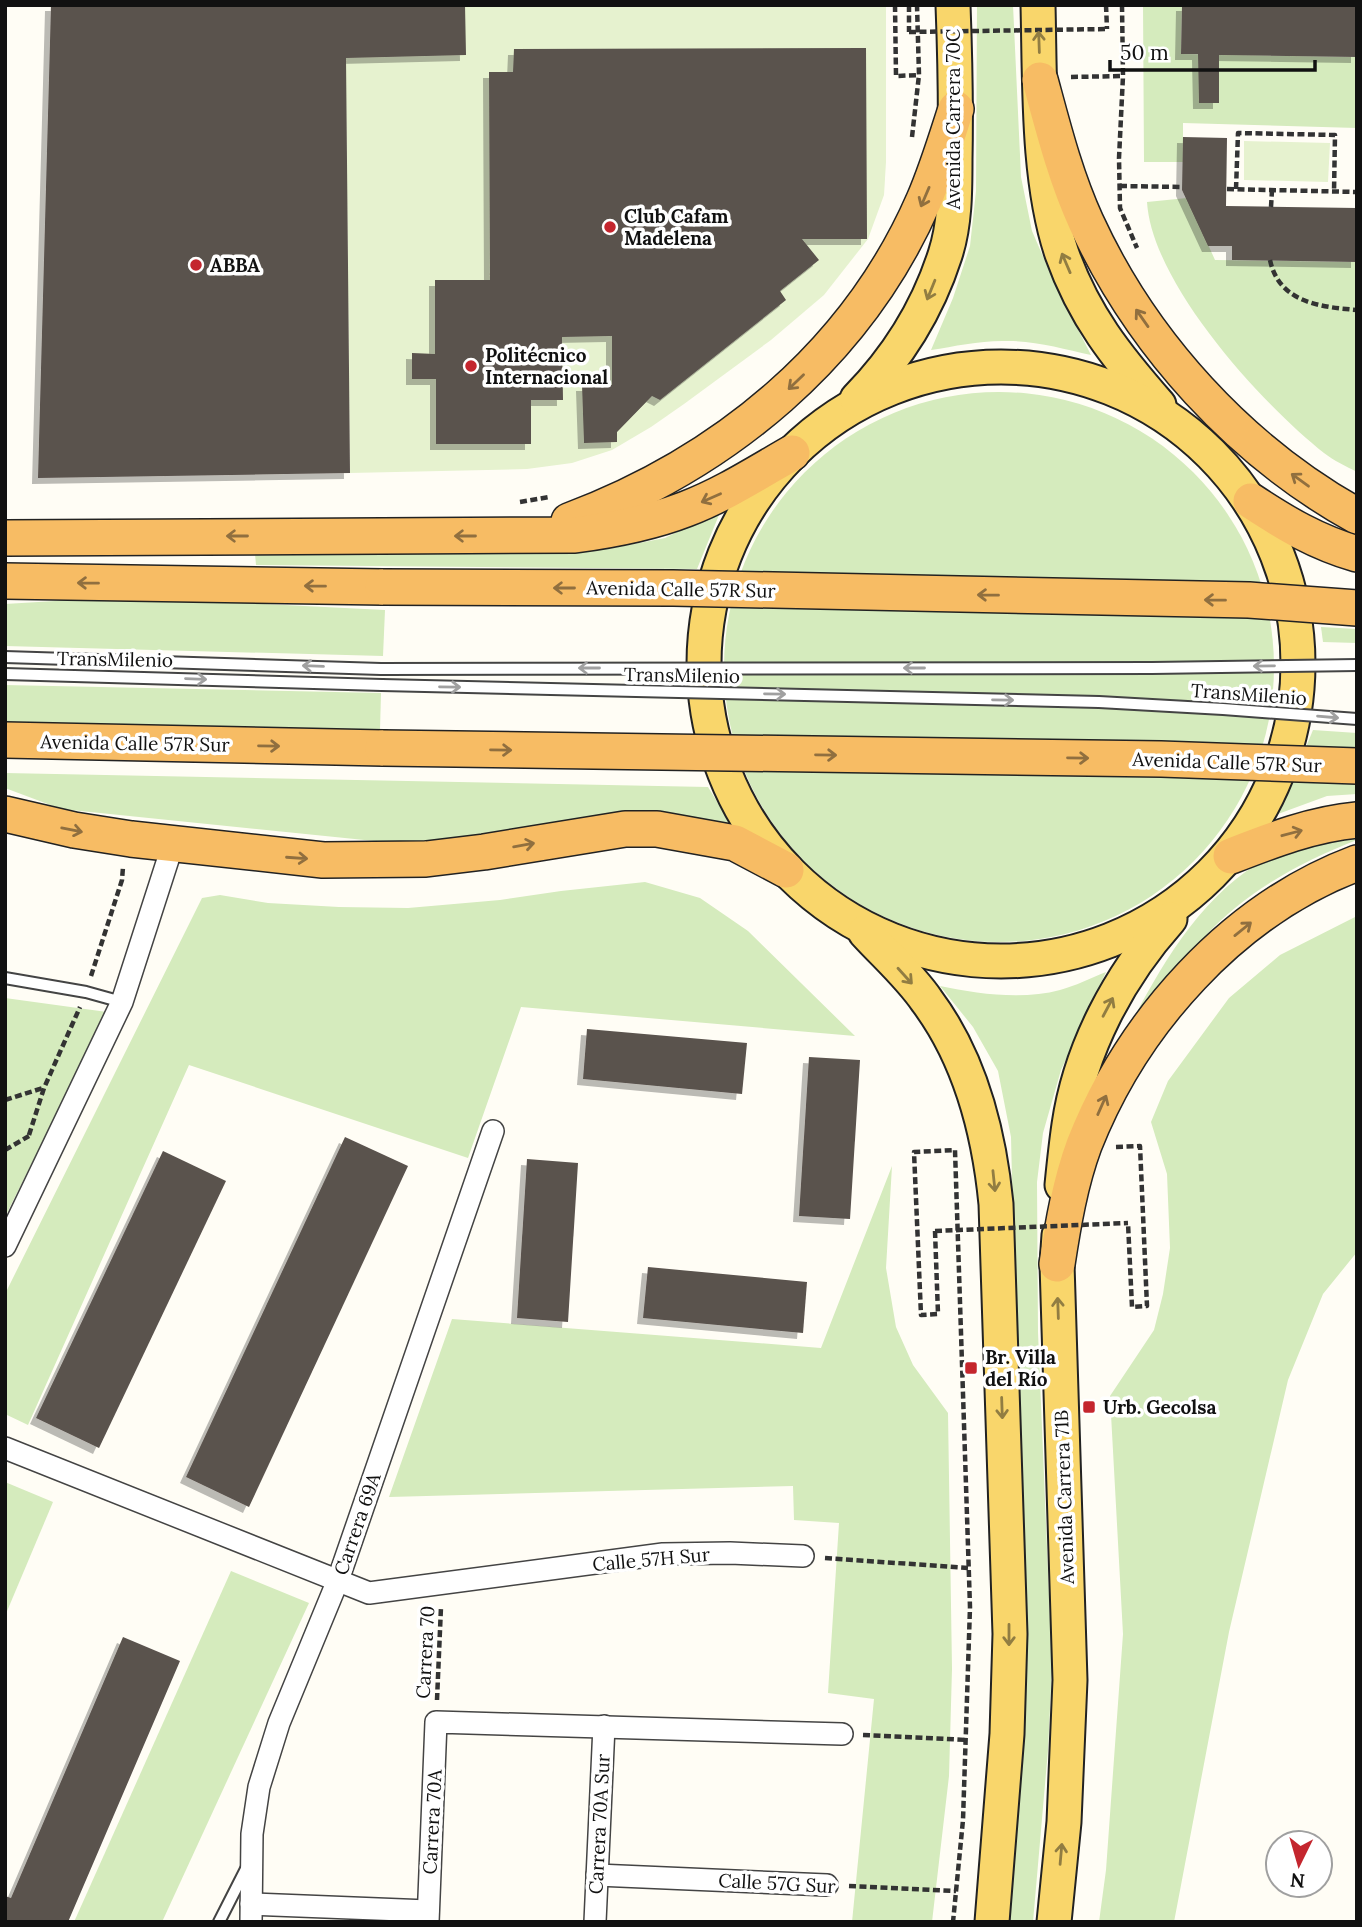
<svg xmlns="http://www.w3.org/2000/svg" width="1362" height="1927" font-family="Lora,serif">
  <defs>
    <filter id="shadow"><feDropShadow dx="-6" dy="6" stdDeviation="0" flood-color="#0004"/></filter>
  </defs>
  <rect width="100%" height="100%" fill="#fffdf5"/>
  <g fill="#d5ebbd">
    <path d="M977 5H1013L1021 177 1032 231 1055 284 1091 355C1064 349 1036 341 1008 341 982 340 956 346 931 350L953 298 970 246 976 191Z"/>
    <path d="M1143 5H1182L1181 54 1357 57V128L1183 123V162H1144Z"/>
    <path d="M1187 198 1215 260 1357 262V472C1346 466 1334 461 1324 453 1262 404 1152 284 1147 202Z"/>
    <circle cx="999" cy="667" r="275"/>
    <path d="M721 510 697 569 256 565 255 554 608 549 665 538Z"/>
    <path d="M122 597 385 610 383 656 5 646V604Z"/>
    <path d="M1321 627 1357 629V643L1323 642Z"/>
    <path d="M5 685 381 693 380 730 5 723Z"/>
    <path d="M1313 730 1357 733V750L1306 747Z"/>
    <path d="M5 773 708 787 736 832 630 813 598 816 502 834 439 842H384L61 809 5 788Z"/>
    <path d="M1292 780 1357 781V794L1327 796 1278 814Z"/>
    <path d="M1357 833V840C1315 856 1270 879 1235 908 1190 945 1157 997 1121 1043 1156 974 1198 895 1269 857 1289 847 1333 839 1357 833Z"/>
    <path d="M645 882 700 898 748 931 855 1036 521 1007 468 1158 189 1065 28 1425 5 1414V1294L202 898 220 895 268 903 339 907 408 908 500 900 561 891Z"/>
    <path d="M1357 916V1252L1323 1294 1288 1380 1229 1632 1174 1922H1099L1106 1870 1123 1634 1110 1396 1154 1330 1163 1294 1170 1248 1167 1174 1151 1122 1168 1081 1229 998 1280 955Z"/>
    <path d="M1106 972 1061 1070 1043 1133 1037 1182 1038 1332 1052 1667 1048 1750 1033 1922H1008L1027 1679 1020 1515 1011 1137 998 1071 973 1027 940 986C977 994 1023 1000 1060 990 1075 986 1091 978 1106 972Z"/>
    <path d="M5 998 107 1012 5 1217Z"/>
    <path d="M892 1166 886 1268 896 1327 913 1365 948 1413 952 1669 949 1776 932 1922H852L874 1699 828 1693 839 1523 794 1520 793 1486 389 1497 452 1319 821 1348Z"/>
    <path d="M5 1482 53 1502 5 1616Z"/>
    <path d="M231 1571 309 1603 162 1922H74Z"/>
  </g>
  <g fill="#e6f2cf">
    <path d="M345 5H886V162L884 195 868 239 824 295 771 340 684 404 651 427 612 450 572 463 527 469 350 473Z"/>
    <path d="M1244 141 1330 143 1328 182 1244 180Z"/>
  </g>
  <g fill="#5a524d" filter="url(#shadow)">
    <path d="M51 5H465L466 55 346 58 350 473 38 478Z"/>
    <path d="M1182 5H1357V57L1219 55V103H1199L1198 54H1181Z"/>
    <path d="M866 48 867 239H802L819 260 780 291 786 300 660 400 652 396 617 432V442L584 443 582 385H612V336L562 337 563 400H531V444H436V379H412V353L435 354V280H490L489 72H513L514 49Z"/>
    <path d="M1183 137 1227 138 1226 206 1357 208V262L1232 260V246H1208L1182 190Z"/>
    <path d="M587 1029 747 1043 742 1094 583 1079Z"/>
    <path d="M809 1057 860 1060 850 1219 799 1216Z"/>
    <path d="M345 1137 408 1166 249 1507 186 1477Z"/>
    <path d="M163 1151 226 1181 99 1448 36 1418Z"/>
    <path d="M527 1159 578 1163 568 1322 517 1318Z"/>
    <path d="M648 1267 807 1282 803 1333 643 1318Z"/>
    <path d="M123 1637 180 1661 68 1922H5V1896L11 1898Z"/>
  </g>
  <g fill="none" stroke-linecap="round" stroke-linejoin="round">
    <g stroke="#444" stroke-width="14">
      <g id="service">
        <path d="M5 657 381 669"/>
        <path d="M5 674 382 685"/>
        <path d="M5 978 86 992 122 1002"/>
        <path d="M219 1922 248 1865"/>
      </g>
    </g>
    <g stroke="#444" stroke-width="24">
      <g id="minor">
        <path d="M5 1246 122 1002 173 844"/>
        <path d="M5 1448 369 1593 663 1554 730 1553 803 1556"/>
        <path d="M597 1875 827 1885"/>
        <path d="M251 1904 428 1911"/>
        <path d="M251 1922 252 1834 259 1787 279 1723 338 1580 493 1131"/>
        <path d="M428 1922 436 1722 842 1734"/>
        <path d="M595 1922 604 1726"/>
      </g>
    </g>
    <g stroke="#222" stroke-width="37">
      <g id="primary">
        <path d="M1038 5C1040 82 1037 181 1062 254 1084 316 1117 357 1159 405"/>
        <circle cx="1001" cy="664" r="297"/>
        <path d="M857 399C898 357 927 311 945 255 955 225 955 191 955 160 956 108 955 57 953 5"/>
        <path d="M865 932C886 955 910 976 927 1001 971 1060 989 1132 996 1204L1010 1634 1007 1734 992 1922"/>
        <path d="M1062 1185C1064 1165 1066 1145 1069 1125 1080 1049 1119 976 1170 919"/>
        <path d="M1054 1922 1064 1822 1070 1680 1057 1264 1059 1235"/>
      </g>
    </g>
    <g stroke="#222" stroke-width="38">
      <g id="trunk">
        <path d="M1040 80C1053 128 1065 176 1086 222 1142 344 1240 451 1357 516"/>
        <path d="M1251 501C1286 524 1316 542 1357 554"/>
        <path d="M569 521C724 463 857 354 924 200 937 170 946 140 956 109"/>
        <path d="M5 538 575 535C613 530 650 523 686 509 723 495 757 473 792 453"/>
        <path d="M5 581 383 587"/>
        <path d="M5 740 383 748"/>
        <path d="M5 814 74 830 131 839 323 860 426 859 484 852 625 829H657L735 843 786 870"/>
        <path d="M1231 856C1272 840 1313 824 1357 820"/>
        <path d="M1057 1264C1063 1224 1070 1183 1084 1145 1132 1023 1232 910 1357 863"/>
      </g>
    </g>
    <g stroke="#333" stroke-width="4.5" stroke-dasharray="7 3.5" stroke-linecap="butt">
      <path d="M895 5 896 76 919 75"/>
      <path d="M909 5V32"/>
      <path d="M1106 5 1107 29"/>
      <path d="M1122 5 1123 76 1119 158 1120 208 1137 248"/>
      <path d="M1071 77 1123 76"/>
      <path d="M912 137 919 75 917 5"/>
      <path d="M1120 186 1183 187"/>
      <path d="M1227 189 1357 192"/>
      <path d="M1236 189 1238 133 1335 135 1334 192"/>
      <path d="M1271 207 1272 190"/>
      <path d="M1270 260C1279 303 1321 307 1357 310"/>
      <path d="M520 502 549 497"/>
      <path d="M91 976 122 880 123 867"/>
      <path d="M5 1100 43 1088"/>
      <path d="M29 1135 44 1088 80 1007"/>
      <path d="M1116 1147 1140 1146 1147 1306 1132 1307 1128 1223"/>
      <path d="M5 1150 29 1136"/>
      <path d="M935 1231 938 1314 921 1315 914 1152 955 1150 970 1607 963 1820 953 1922"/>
      <path d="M825 1558 968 1568"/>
      <path d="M437 1700 441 1607"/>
      <path d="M863 1735 967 1740"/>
      <path d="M849 1886 956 1891"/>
    </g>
    <use href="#service" stroke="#fff" stroke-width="10"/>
    <use href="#minor" stroke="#fff" stroke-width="21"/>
    <use href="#primary" stroke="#f9d66b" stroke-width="33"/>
    <use href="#trunk" stroke="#f7bc64" stroke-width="35"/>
    <g stroke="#444" stroke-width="14" stroke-linecap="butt">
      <g id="service-bridge">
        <path d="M381 669 1152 668 1357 665"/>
        <path d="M382 685 1099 702 1223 709 1357 719"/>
      </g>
    </g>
    <g stroke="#222" stroke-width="38" stroke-linecap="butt">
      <g id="trunk-bridge">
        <path d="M383 587 673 588 1249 600 1357 608"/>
        <path d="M383 748 1161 759 1357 766"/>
      </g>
    </g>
    <g stroke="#333" stroke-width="4.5" stroke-dasharray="7 3.5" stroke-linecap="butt">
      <path d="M909 32 1107 29"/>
      <path d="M935 1231 1128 1223"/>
    </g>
    <use href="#service-bridge" stroke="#fff" stroke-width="10"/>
    <use href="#trunk-bridge" stroke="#f7bc64" stroke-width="35"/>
  </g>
  <defs><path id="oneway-shaft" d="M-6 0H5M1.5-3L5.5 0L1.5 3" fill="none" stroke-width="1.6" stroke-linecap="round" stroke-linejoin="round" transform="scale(1.75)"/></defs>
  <g stroke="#917d42">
    <use href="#oneway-shaft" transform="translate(1039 42) rotate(-92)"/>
    <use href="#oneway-shaft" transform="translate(1066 263) rotate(-113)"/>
    <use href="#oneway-shaft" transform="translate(931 290) rotate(112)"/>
    <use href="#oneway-shaft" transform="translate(905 976) rotate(48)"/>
    <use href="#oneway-shaft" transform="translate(1108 1007) rotate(-62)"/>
    <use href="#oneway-shaft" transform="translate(994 1181) rotate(84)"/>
    <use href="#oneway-shaft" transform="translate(1058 1308) rotate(-92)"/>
    <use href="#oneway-shaft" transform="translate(1002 1408) rotate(88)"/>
    <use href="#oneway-shaft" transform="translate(1009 1635) rotate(90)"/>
    <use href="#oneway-shaft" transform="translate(1061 1854) rotate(-85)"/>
  </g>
  <g stroke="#906f3f">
    <use href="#oneway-shaft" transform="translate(925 197) rotate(113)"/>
    <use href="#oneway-shaft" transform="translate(1142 318) rotate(-125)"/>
    <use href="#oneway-shaft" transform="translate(796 382) rotate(136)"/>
    <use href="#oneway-shaft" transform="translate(1300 480) rotate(-144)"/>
    <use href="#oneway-shaft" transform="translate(711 498) rotate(156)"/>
    <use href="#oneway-shaft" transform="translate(237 536) rotate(180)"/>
    <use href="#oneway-shaft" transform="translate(465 536) rotate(180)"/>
    <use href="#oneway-shaft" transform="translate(88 583) rotate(-179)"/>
    <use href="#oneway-shaft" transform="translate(315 586) rotate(-179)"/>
    <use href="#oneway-shaft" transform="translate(564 588) rotate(-180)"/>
    <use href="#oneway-shaft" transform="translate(988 595) rotate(-179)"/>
    <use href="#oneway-shaft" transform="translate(1215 600) rotate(-179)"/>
    <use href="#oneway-shaft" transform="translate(269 746) rotate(1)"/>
    <use href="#oneway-shaft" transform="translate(501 750) rotate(1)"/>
    <use href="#oneway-shaft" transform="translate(826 755) rotate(1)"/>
    <use href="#oneway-shaft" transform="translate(1078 758) rotate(1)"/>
    <use href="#oneway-shaft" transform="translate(72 830) rotate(11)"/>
    <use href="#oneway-shaft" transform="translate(1292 833) rotate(-15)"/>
    <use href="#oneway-shaft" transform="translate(524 845) rotate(-10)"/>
    <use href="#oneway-shaft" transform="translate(297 858) rotate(4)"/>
    <use href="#oneway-shaft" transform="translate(1243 929) rotate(-39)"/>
    <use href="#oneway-shaft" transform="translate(1102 1105) rotate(-66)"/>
  </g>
  <g stroke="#a0a0a0">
    <use href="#oneway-shaft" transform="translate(313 666) rotate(-178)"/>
    <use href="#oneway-shaft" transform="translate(1264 666) rotate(179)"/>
    <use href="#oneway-shaft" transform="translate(589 668) rotate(180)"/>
    <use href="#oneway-shaft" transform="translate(914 668) rotate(180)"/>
    <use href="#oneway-shaft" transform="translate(196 679) rotate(2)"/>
    <use href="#oneway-shaft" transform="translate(450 687) rotate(1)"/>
    <use href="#oneway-shaft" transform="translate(775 694) rotate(1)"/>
    <use href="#oneway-shaft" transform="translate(1003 700) rotate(1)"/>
    <use href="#oneway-shaft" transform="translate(1328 717) rotate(5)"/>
  </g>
  <g fill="#c4262e" stroke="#fff" stroke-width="2.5">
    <circle cx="610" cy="227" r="7"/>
    <circle cx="196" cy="265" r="7"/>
    <circle cx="471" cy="366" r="7"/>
    <rect x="964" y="1361" width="14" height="14" rx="3.5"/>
    <rect x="1082" y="1400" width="14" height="14" rx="3.5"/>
  </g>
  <g text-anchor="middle" stroke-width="7" stroke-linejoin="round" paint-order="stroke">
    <g font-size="19" fill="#111" stroke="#fff">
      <text transform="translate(953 119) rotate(-90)" y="7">Avenida Carrera 70C</text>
      <text transform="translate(681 589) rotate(1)" y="7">Avenida Calle 57R Sur</text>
      <text transform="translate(115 659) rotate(1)" y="7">TransMilenio</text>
      <text transform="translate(682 675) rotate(1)" y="7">TransMilenio</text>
      <text transform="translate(1249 694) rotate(4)" y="7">TransMilenio</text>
      <text transform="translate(135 743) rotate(1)" y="7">Avenida Calle 57R Sur</text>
      <text transform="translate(1227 762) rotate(2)" y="7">Avenida Calle 57R Sur</text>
      <text transform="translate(1064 1497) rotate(-92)" y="7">Avenida Carrera 71B</text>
      <text transform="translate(357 1524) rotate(-71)" y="7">Carrera 69A</text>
      <text transform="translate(651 1559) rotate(-5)" y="7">Calle 57H Sur</text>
      <text transform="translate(425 1652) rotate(-87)" y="7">Carrera 70</text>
      <text transform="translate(432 1822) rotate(-87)" y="7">Carrera 70A</text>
      <text transform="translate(599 1824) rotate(-87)" y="7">Carrera 70A Sur</text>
      <text transform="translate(777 1883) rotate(3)" y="7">Calle 57G Sur</text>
    </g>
    <g font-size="19" font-weight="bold" fill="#111" stroke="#fff" text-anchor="start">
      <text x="624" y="223">Club Cafam<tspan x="624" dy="22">Madelena</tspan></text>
      <text x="210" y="272">ABBA</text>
      <text x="485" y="362">Politécnico<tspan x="485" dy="22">Internacional</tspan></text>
      <text x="985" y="1364">Br. Villa<tspan x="985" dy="22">del Río</tspan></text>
      <text x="1103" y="1414">Urb. Gecolsa</text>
    </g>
  </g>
  <rect width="1362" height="1927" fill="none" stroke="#111111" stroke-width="14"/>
  <g transform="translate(1299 1864) rotate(185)"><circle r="33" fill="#ffffff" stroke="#a0a0a0" stroke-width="2"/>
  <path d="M0-5L12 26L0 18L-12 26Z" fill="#c4262e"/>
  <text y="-10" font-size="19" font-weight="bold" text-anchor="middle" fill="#111111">N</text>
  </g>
  <path d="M1110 60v10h205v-10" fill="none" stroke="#111111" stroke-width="3.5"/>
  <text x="1120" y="60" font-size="21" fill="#111111" stroke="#ffffff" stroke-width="5" paint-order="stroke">50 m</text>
</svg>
